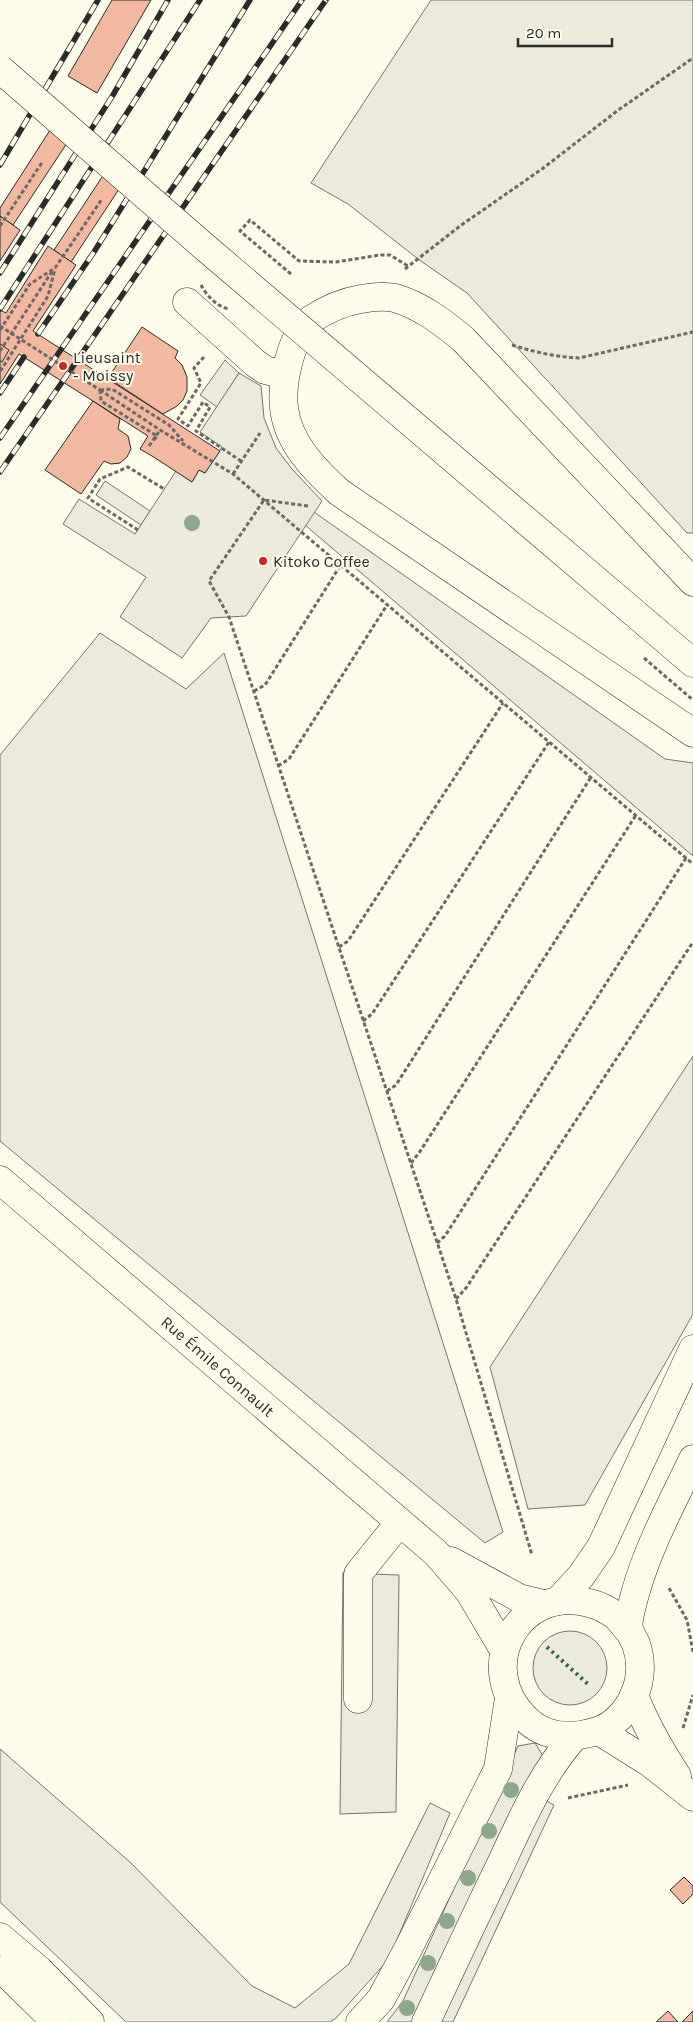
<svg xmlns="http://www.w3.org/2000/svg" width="693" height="2022" font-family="Karla,sans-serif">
  <rect width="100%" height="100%" fill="#fdfbea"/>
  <g fill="#ecebdb" stroke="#74746e">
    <path d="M225 360 239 373 217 407 200 395Z"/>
    <path d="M105 481 150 511 141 525 96 495Z"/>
    <path d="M314 512 665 759 693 763V856L305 525Z"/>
    <path d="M100 633 186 689 224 653 503 1532 485 1543 0 1141V755Z"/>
    <path d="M693 1056V1314L585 1505 528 1509 490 1367Z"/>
    <circle cx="570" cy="1668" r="37"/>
    <path d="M535 1743 543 1756 418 2022H387L403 2001 518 1746Z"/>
    <path d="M0 1749 131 1863 252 1986 295 2008 349 1964 430 1803 450 1813 389 1959 336 2018 330 2022H126L0 1902Z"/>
    <path d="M544 1800 554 1805 453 2022H440Z"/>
  </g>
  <g fill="#eceadb" stroke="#74746e">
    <path d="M431 0H693V533H687L467 293 418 259 348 204 311 183Z"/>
    <path d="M239 373 261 386 264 418 276 448 292 469 322 501 246 616 211 618 182 658 120 617 146 577 63 524 79 499 135 534 176 471 192 482 199 470 205 473 222 447 200 432Z"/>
    <path d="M343 1573 399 1575 396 1812 340 1814Z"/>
  </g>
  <g fill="#f2b8a0" stroke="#2b2b2b">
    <path d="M112 0H151L97 93 68 76Z"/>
    <path d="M52 127 69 140 13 225 0 216V208Z"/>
    <path d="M108 168 125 180 71 262 54 250Z"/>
    <path d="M0 216 20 230 0 261Z"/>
    <path d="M48 246 76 265 33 331 220 451 205 473 199 470 192 482 152 456 140 449 148 436 19 354 0 384V310L6 313Z"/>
    <path d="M142 327 178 351 175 358 182 365 187 377V391L183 400 177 406 163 414 108 378Z"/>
    <path d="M0 344 9 350 2 362 0 361Z"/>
    <path d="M93 401 120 419 118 429 128 436 131 449 127 457 120 463 111 464 104 461 81 494 45 470Z"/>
    <path d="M684 1877 693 1886V1894L683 1904 670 1890Z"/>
    <path d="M668 2011 678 2022H656Z"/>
    <path d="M693 2011V2022H682Z"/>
  </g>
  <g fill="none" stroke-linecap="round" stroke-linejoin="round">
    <g stroke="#2b2b2b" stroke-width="29">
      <g id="minor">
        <path d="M187 302 255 363 265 370 285 375"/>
        <path d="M693 582 463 339C442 322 422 306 395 298 385 296 371 297 361 299 343 302 327 309 312 319 291 334 281 383 284 408 288 443 314 469 339 492L693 733"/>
        <path d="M652 628 693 663"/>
        <path d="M0 1180 436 1553 469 1591 504 1650"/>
        <path d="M451 1561 519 1598 544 1604"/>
        <path d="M634 1695C645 1724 660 1750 677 1776"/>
        <path d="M358 1699V1574L400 1522"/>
        <path d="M599 1731 650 1763 693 1797"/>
      </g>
    </g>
    <g stroke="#2b2b2b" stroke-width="29">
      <g id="major">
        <path d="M558 1601 581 1576 601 1547 693 1349"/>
        <path d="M628 1630C624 1625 620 1620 616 1616 608 1610 598 1605 589 1603 518 1584 473 1668 526 1719 545 1738 572 1739 597 1731 613 1727 627 1711 634 1696 641 1680 642 1661 636 1644 632 1635 627 1630 629 1620 630 1611 633 1602 635 1594 648 1547 672 1503 693 1459"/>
        <path d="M0 1937 39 1970 90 2022"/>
        <path d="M0 1970 9 1976 56 2022"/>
        <path d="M360 2022 381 1999 408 1949 498 1769 509 1698"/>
        <path d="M426 2022C450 1971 474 1919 499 1868 520 1823 541 1774 574 1737"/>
      </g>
    </g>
    <g stroke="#6a6964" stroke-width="3" stroke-dasharray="4 2.5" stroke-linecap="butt">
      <path d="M0 226 43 161"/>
      <path d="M405 269 460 226 542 169 617 111 693 58"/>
      <path d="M291 274 240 231 250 220 299 261 336 262 380 255H390L408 266"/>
      <path d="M0 330 30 284 55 268 102 199"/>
      <path d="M512 345C534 352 556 357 579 358L693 332"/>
      <path d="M0 351 53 270"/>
      <path d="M204 357 194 368 201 383 178 419 188 426 203 402 210 407 196 431 241 461"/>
      <path d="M0 369 1 370 48 296 55 269"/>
      <path d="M100 390 160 430 233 474 693 864"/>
      <path d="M100 390 112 389 169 425 183 441"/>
      <path d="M100 390 101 401 157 436 154 440"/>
      <path d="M149 446 160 430"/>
      <path d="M233 474 260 433"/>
      <path d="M308 506 264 500 209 581 229 617 456 1299 532 1555"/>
      <path d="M138 530 88 498 100 479 128 467 164 489"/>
      <path d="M254 691 265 685 340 566"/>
      <path d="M278 766 289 759 387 605"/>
      <path d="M339 947 348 941 503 703"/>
      <path d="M363 1021 372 1014 549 742"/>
      <path d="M387 1091 396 1085 591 777"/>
      <path d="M411 1163 419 1153 636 815"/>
      <path d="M437 1243 445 1236 686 858"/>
      <path d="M456 1299 466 1288 693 942"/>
      <path d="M669 1588 687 1620 693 1652"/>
      <path d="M683 1728 693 1695"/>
      <path d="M568 1798 628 1785"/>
    </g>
    <use href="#minor" stroke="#fdfbea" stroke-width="28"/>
    <use href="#major" stroke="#fdfbea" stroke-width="28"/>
    <g stroke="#2b2b2b" stroke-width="5.5">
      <g id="rail">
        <path d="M0 165 98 0"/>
        <path d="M0 273 113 95 168 0"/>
        <path d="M0 309 200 0"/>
        <path d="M38 334 94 252 250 0"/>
        <path d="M0 393 24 357"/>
        <path d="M0 438 302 0"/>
        <path d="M0 472 326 0"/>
      </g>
    </g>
    <use href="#rail" stroke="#fdfbea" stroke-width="4" stroke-dasharray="11" stroke-linecap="butt"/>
    <g stroke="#2b2b2b" stroke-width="29" stroke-linecap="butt">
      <path id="minor-bridge" d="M0 69 207 249 652 628"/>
    </g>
    <g stroke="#6a6964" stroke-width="3" stroke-dasharray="4 2.5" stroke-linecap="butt">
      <path d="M201 285C206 295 218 308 230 309"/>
      <path d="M0 326 100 390"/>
      <path d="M644 658 693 700"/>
    </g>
    <use href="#minor-bridge" stroke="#fdfbea" stroke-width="28"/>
    <path stroke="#34623c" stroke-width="4" stroke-dasharray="2.5 4" stroke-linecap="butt" d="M547 1647 590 1686"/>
  </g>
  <g fill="#8ea78a">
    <circle cx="192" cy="523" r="8"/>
    <circle cx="511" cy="1790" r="8"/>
    <circle cx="489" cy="1831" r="8"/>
    <circle cx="468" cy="1878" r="8"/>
    <circle cx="447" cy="1921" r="8"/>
    <circle cx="428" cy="1963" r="8"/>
    <circle cx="407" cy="2008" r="8"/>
  </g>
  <g fill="#c62828" stroke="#fdfbea" stroke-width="2">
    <circle cx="63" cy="366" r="5"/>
    <circle cx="263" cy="561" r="5"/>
  </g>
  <g text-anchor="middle" stroke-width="4" stroke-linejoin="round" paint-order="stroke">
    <g font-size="16" fill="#2b2b2b" stroke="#fdfbea" text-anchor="start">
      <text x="73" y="363">Lieusaint<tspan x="73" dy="18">- Moissy</tspan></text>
      <text x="273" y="567">Kitoko Coffee</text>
    </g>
    <g font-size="16" fill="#2b2b2b" stroke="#fdfbea">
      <text transform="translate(218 1366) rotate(41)" y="6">Rue Émile Connault</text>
    </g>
  </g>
  <path d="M518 38v8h94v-8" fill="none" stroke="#2b2b2b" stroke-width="2.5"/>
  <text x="526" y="38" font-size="15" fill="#2b2b2b" stroke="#fdfbea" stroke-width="4" paint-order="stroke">20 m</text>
</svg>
